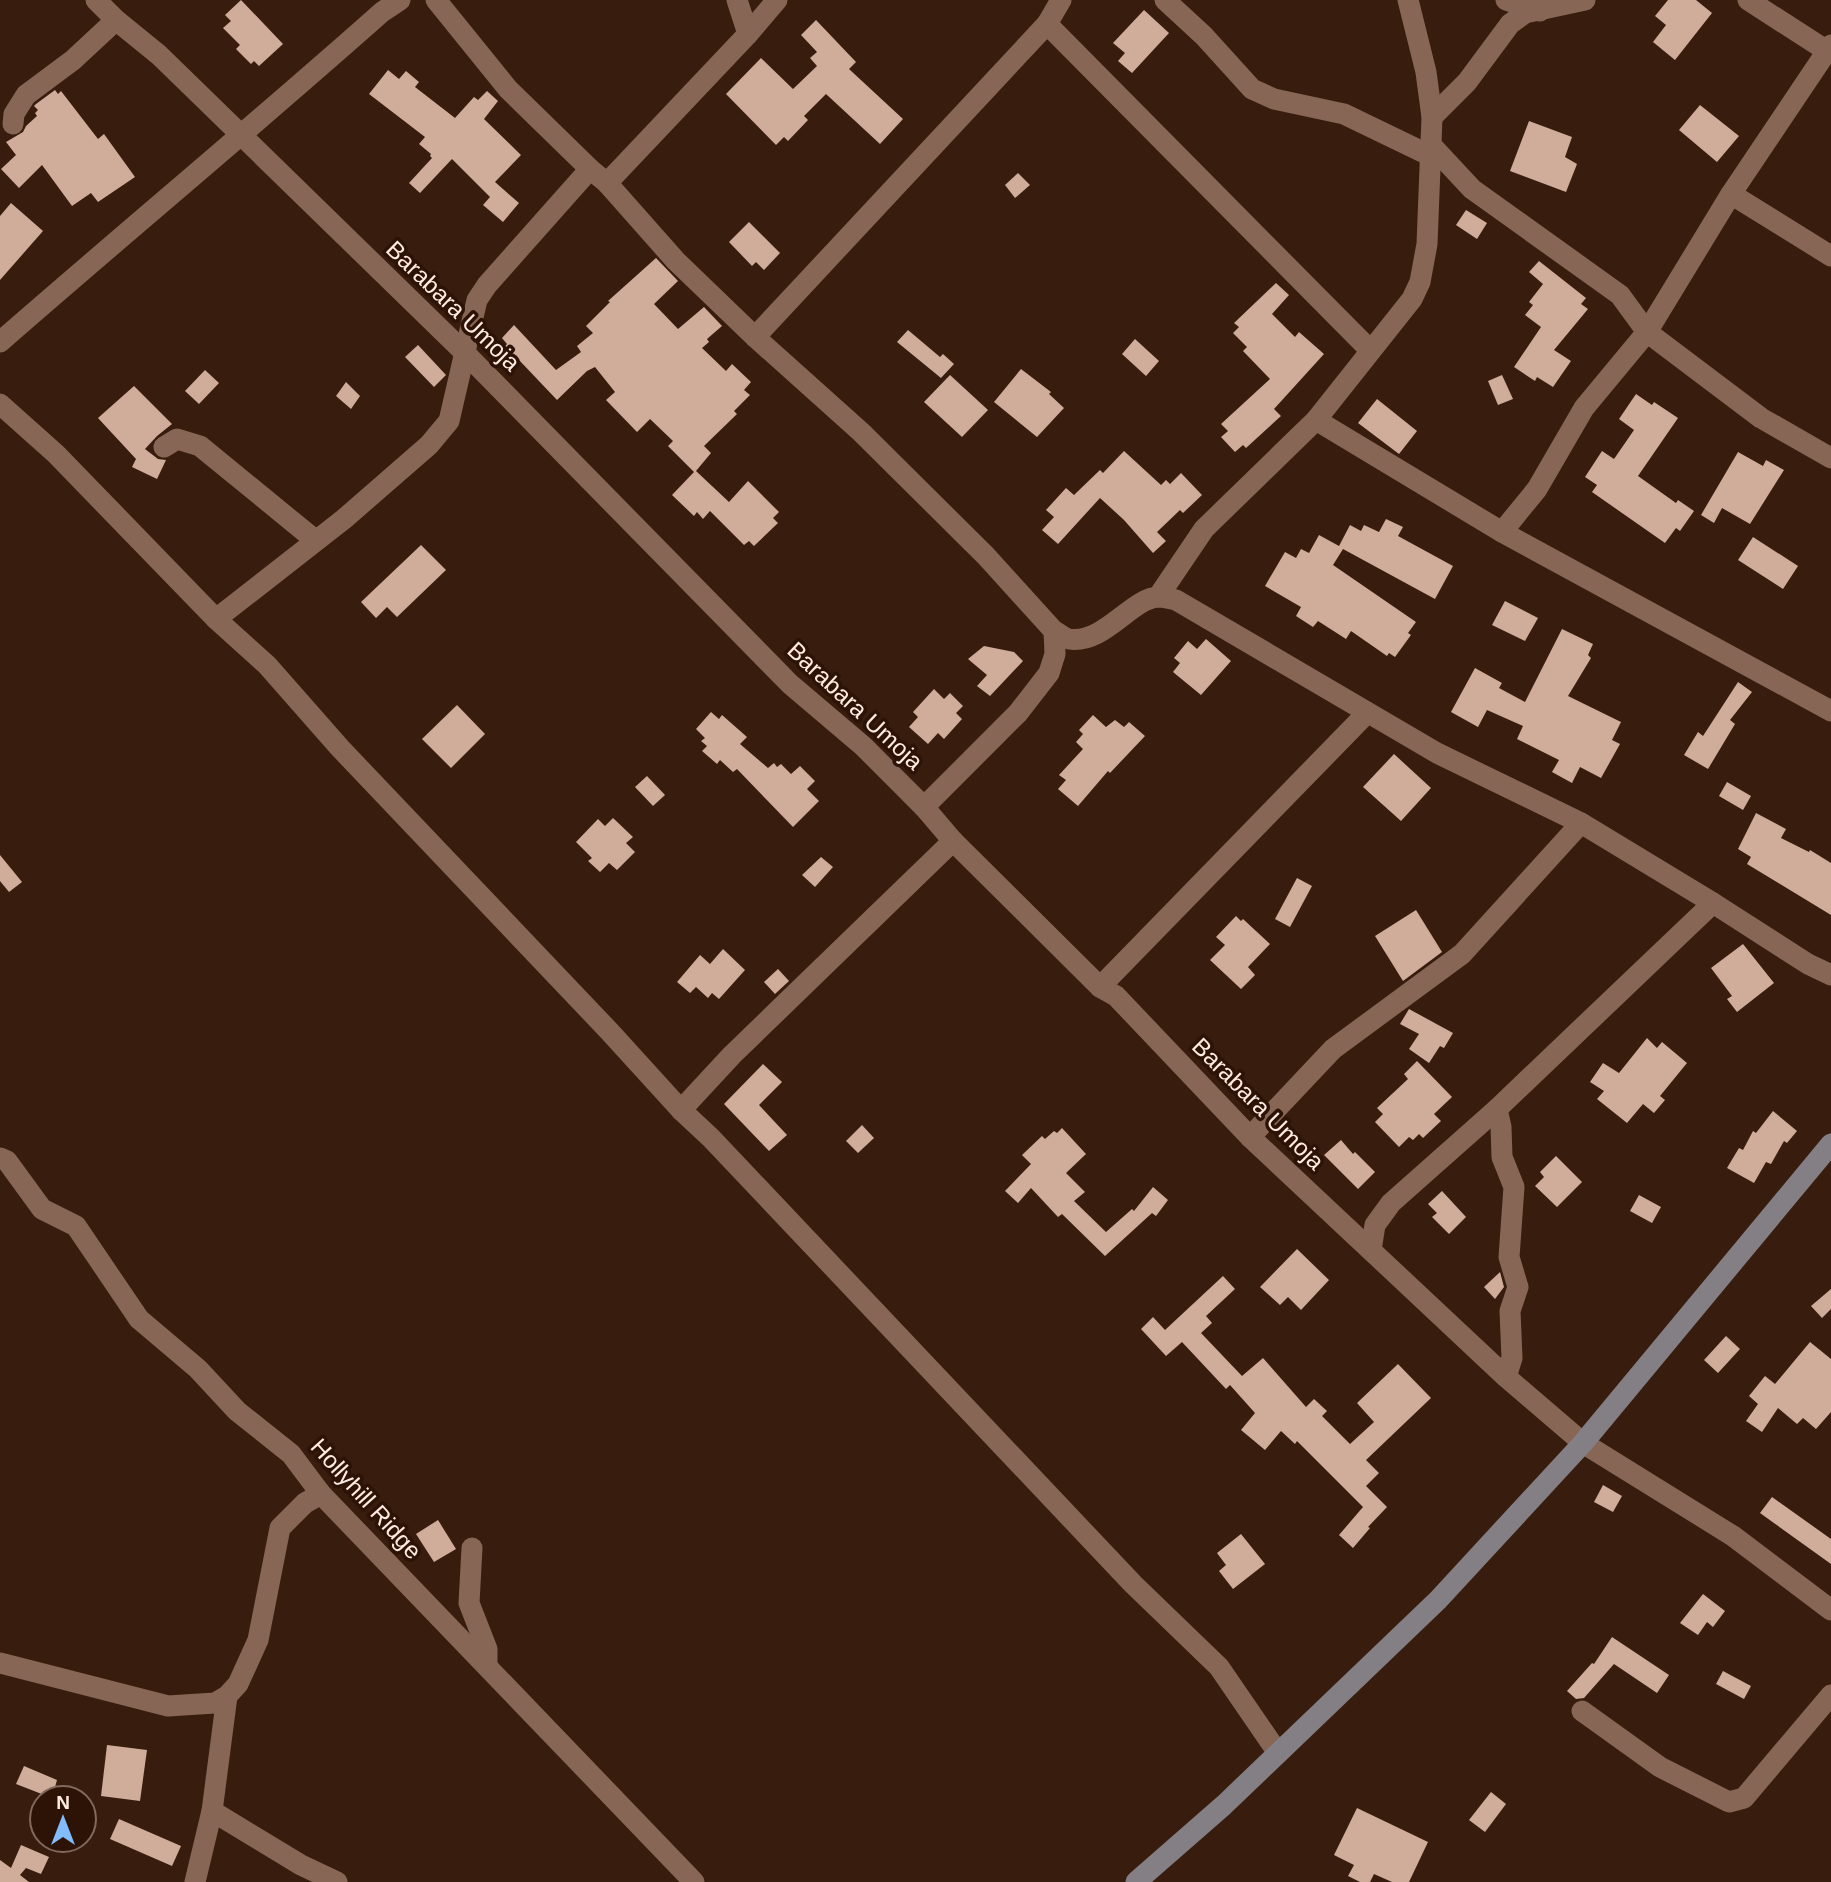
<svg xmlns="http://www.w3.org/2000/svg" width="1831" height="1882" font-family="Helvetica,sans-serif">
  <rect width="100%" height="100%" fill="#381d0e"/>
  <g fill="#d0ac9a">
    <path d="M241 0 283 44 259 66 254 61 251 64 236 49 240 45 223 28 231 21 225 15Z"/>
    <path d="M1668 0H1696L1712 13 1675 60 1653 42 1666 25 1655 16Z"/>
    <path d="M1144 10 1169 33 1132 73 1118 61 1125 53 1113 43Z"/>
    <path d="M816 20 856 62 849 69 903 119 880 144 826 94 804 116 808 120 788 141 784 137 776 145 726 94 761 58 793 89 817 66 810 58 817 52 801 35Z"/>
    <path d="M388 70 399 79 406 71 419 82 415 87 455 118 474 97 478 100 487 91 498 101 484 119 521 155 495 182 519 203 503 222 483 205 490 197 452 159 420 193 409 183 432 158 430 156 431 154 419 144 425 137 369 94Z"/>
    <path d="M55 90 58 94 61 91 98 139 104 134 135 177 98 202 91 193 72 206 42 165 19 188 1 169 16 155 6 142 23 132 26 126 37 116 35 113 38 110 34 106 36 104Z"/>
    <path d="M1700 105 1739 136 1717 162 1679 130Z"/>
    <path d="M1529 121 1572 137 1565 157 1577 164 1566 192 1510 171Z"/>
    <path d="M1018 173 1030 185 1015 198 1005 185Z"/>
    <path d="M11 203 43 231 0 280V216Z"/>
    <path d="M1466 210 1487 223 1477 239 1456 225Z"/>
    <path d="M749 222 780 253 764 270 756 262 752 266 729 242Z"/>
    <path d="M656 258 678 281 654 304 678 329 704 307 722 326 707 339 709 342 702 348 726 371 732 364 751 382 744 390 750 395 734 411 737 414 704 446 711 453 696 471 729 502 748 481 779 512 773 518 778 523 754 546 749 541 744 545 710 511 703 519 697 512 694 516 672 495 694 472 668 446 673 441 650 419 637 432 606 400 615 392 595 367 587 371 557 400 519 360 515 364 501 351 507 344 502 338 514 325 556 370 581 352 577 346 593 333 586 326 610 302 608 301Z"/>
    <path d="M1539 261 1586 298 1581 304 1588 309 1554 350 1571 361 1553 387 1537 377 1535 381 1514 367 1541 327 1525 315 1533 305 1529 302 1543 284 1529 272Z"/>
    <path d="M1276 283 1289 295 1272 314 1295 337 1299 332 1324 354 1274 409 1281 416 1246 448 1243 445 1235 452 1221 437 1228 431 1221 424 1270 379 1243 351 1247 347 1233 333 1239 327 1234 323Z"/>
    <path d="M908 330 940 357 943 354 954 364 941 378 897 342Z"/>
    <path d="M1135 339 1159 361 1146 376 1122 354Z"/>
    <path d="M418 345 446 375 434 387 405 357Z"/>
    <path d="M1021 369 1051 392 1049 394 1064 408 1037 437 994 402Z"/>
    <path d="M205 370 219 383 199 404 185 391Z"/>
    <path d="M950 375 988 410 962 437 924 402Z"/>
    <path d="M1502 375 1513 399 1498 405 1488 381Z"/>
    <path d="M346 382 360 396 351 409 336 396Z"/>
    <path d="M134 386 172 424 157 436 145 449 158 459 166 460 157 479 132 467 136 459 98 418Z"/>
    <path d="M1636 394 1652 405 1654 402 1678 418 1638 476 1676 503 1678 500 1694 511 1680 531 1676 528 1665 543 1592 492 1597 485 1585 477 1602 451 1614 459 1634 430 1619 419Z"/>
    <path d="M1377 399 1417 431 1399 454 1358 423Z"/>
    <path d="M1124 451 1161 485 1166 480 1170 484 1181 473 1202 495 1183 513 1180 510 1157 532 1166 541 1153 553 1124 520 1100 498 1058 544 1042 530 1054 517 1046 510 1066 488 1074 495 1100 470 1103 473Z"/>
    <path d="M1738 452 1763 466 1766 460 1784 470 1750 524 1722 508 1714 523 1701 515Z"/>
    <path d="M1386 519 1403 527 1398 536 1453 566 1435 599 1343 549 1333 565 1416 622 1408 633 1411 635 1395 657 1389 653 1387 656 1351 631 1346 639 1318 621 1313 627 1296 616 1301 607 1265 586 1285 552 1296 558 1301 549 1309 553 1319 535 1339 546 1350 525 1361 531 1364 525 1379 532Z"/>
    <path d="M1753 537 1798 566 1783 589 1738 560Z"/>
    <path d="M421 545 446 570 397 617 387 607 376 618 361 602Z"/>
    <path d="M1505 601 1538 618 1525 641 1492 625Z"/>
    <path d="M1562 629 1593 644 1588 655 1591 658 1568 696 1621 722 1612 740 1620 744 1601 778 1580 767 1572 783 1552 772 1559 760 1517 739 1523 726 1487 710 1478 727 1451 712 1475 668 1502 683 1499 688 1525 702Z"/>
    <path d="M1206 639 1231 661 1201 695 1173 672 1180 663 1174 658 1188 641 1197 649Z"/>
    <path d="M984 646 1014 652 1023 661 990 696 977 686 987 675 968 659Z"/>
    <path d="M1738 682 1752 692 1730 720 1735 724 1708 769 1684 755 1698 732 1703 736Z"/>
    <path d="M934 689 944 699 950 693 963 706 956 713 962 719 944 739 938 733 928 744 909 727 918 717 913 712Z"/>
    <path d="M457 705 485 734 451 768 422 739Z"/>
    <path d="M711 712 719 719 722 715 747 737 740 744 768 768 774 763 777 767 781 764 791 774 800 766 815 781 807 789 819 801 793 827 737 769 733 772 720 760 717 764 702 751 707 746 701 741 705 738 696 729Z"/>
    <path d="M1093 715 1106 727 1115 720 1124 727 1129 722 1145 736 1110 773 1108 771 1078 806 1058 789 1066 780 1059 775 1083 749 1076 742 1083 734 1079 730Z"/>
    <path d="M1394 754 1431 788 1401 821 1363 787Z"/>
    <path d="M647 776 665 795 653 806 635 787Z"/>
    <path d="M1727 782 1751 796 1743 810 1719 796Z"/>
    <path d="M1756 813 1786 829 1781 838 1809 852 1810 850 1831 863V915L1747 864 1751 857 1738 849Z"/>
    <path d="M613 818 633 837 626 843 635 852 617 870 609 863 600 872 588 861 592 858 576 842 598 819 605 826Z"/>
    <path d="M0 855 22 882 9 892 0 881Z"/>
    <path d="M821 857 833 867 815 887 802 875Z"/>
    <path d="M1297 878 1312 886 1290 927 1275 919Z"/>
    <path d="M1416 910 1442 952 1403 981 1375 936Z"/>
    <path d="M1236 916 1241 921 1243 919 1270 944 1248 967 1255 975 1241 989 1210 960 1225 945 1216 937Z"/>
    <path d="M1743 944 1774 983 1737 1012 1727 999 1732 996 1711 968Z"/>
    <path d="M723 949 745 970 719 999 712 993 708 998 696 987 690 993 677 982 700 955 710 964Z"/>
    <path d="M778 969 789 981 775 994 764 982Z"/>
    <path d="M1409 1009 1453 1033 1444 1048 1440 1046 1429 1063 1409 1049 1419 1034 1400 1024Z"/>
    <path d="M1647 1038 1657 1048 1662 1042 1687 1063 1660 1096 1665 1100 1654 1113 1643 1104 1627 1123 1597 1099 1604 1091 1590 1082 1603 1063 1619 1073Z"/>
    <path d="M1417 1061 1452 1097 1434 1114 1441 1121 1423 1138 1419 1134 1413 1140 1409 1137 1399 1147 1375 1122 1383 1114 1377 1108 1408 1079 1404 1074Z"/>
    <path d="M763 1064 782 1082 759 1105 787 1135 769 1151 724 1104Z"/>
    <path d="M1773 1111 1797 1131 1787 1143 1784 1141 1771 1164 1766 1162 1754 1183 1727 1168 1739 1148 1743 1150 1753 1131 1756 1133Z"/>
    <path d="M862 1125 874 1138 858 1153 846 1141Z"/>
    <path d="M1062 1128 1086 1154 1066 1173 1085 1192 1074 1201 1106 1232 1132 1209 1134 1211 1153 1187 1168 1200 1156 1216 1152 1213 1105 1256 1062 1214 1058 1217 1031 1188 1018 1203 1005 1191 1031 1164 1022 1155 1042 1136 1045 1139 1054 1131 1057 1133Z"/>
    <path d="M1341 1140 1353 1154 1355 1152 1375 1172 1358 1189 1324 1155Z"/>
    <path d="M1556 1156 1582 1182 1557 1207 1535 1186 1544 1177 1540 1172Z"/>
    <path d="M1442 1191 1466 1217 1449 1234 1432 1217 1437 1213 1428 1204Z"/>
    <path d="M1639 1195 1661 1207 1652 1223 1630 1211Z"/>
    <path d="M1297 1249 1329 1280 1301 1310 1288 1297 1280 1305 1260 1287Z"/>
    <path d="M1500 1272 1504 1287 1495 1299 1484 1287Z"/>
    <path d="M1223 1276 1235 1289 1206 1316 1212 1323 1201 1333 1242 1376 1263 1358 1306 1407 1314 1399 1327 1411 1322 1416 1350 1444 1374 1422 1357 1403 1398 1364 1431 1398 1366 1460 1379 1473 1366 1486 1387 1507 1368 1527 1370 1528 1353 1548 1339 1535 1363 1507 1297 1441 1295 1444 1281 1431 1265 1450 1241 1430 1255 1413 1230 1385 1226 1389 1182 1342 1166 1356 1141 1329 1153 1317 1165 1330Z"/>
    <path d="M1831 1289V1309L1822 1318 1811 1306Z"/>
    <path d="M1726 1336 1740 1349 1718 1373 1704 1360Z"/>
    <path d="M1810 1342 1831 1359V1412L1816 1429 1803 1418 1797 1424 1778 1408 1762 1432 1746 1421 1758 1404 1749 1396 1765 1376 1775 1384Z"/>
    <path d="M1603 1485 1622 1496 1613 1512 1594 1502Z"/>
    <path d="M1772 1497 1831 1539V1564L1760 1513Z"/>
    <path d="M438 1520 456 1549 434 1562 416 1534Z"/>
    <path d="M1241 1534 1265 1564 1233 1589 1219 1571 1226 1565 1217 1553Z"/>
    <path d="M1703 1594 1725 1611 1713 1627 1707 1622 1698 1635 1680 1623Z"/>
    <path d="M1612 1637 1669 1675 1657 1693 1614 1664 1584 1698 1576 1699 1567 1691 1592 1663 1594 1664Z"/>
    <path d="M1723 1671 1751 1686 1744 1699 1716 1684Z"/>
    <path d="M107 1745 147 1750 140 1801 101 1796Z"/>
    <path d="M24 1766 57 1780 52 1798 16 1784Z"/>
    <path d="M1491 1792 1506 1804 1485 1832 1469 1820Z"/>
    <path d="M1357 1808 1428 1842 1409 1882H1392L1374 1874 1370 1882H1360L1348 1876 1354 1865 1334 1855Z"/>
    <path d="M119 1819 181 1846 172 1866 110 1839Z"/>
    <path d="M21 1845 49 1857 41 1874 26 1868 20 1875 29 1882H0V1860L11 1868Z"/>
  </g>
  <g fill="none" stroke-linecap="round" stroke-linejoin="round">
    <g stroke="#876655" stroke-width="21">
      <path d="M96 0 116 20 159 55 465 353 790 684 863 746 924 807 953 841 1100 987 1116 996 1250 1137 1506 1377 1583 1443 1733 1536 1831 1610"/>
      <path d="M436 0 508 89 590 169 607 183 676 261 755 337 861 432 986 556 1054 631C1059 633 1064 638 1069 639 1104 645 1132 597 1159 597 1164 597 1171 599 1176 600L1437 753 1581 823 1713 903 1808 964 1831 975"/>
      <path d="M737 0 748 34"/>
      <path d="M1165 0 1204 36 1252 89 1274 99 1344 114 1431 156"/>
      <path d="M1506 0 1540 11"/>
      <path d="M1748 0 1827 51"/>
      <path d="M1047 24 1370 350"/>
      <path d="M1432 117 1467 82 1510 24 1525 13 1585 0"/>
      <path d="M13 124 14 114 26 95 73 60 116 20"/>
      <path d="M1431 145 1472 189 1620 295 1647 332 1761 418 1831 458"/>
      <path d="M607 183 748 34 777 0"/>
      <path d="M1731 194 1831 256"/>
      <path d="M755 337 1047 24 1061 0"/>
      <path d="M0 342C127 231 256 124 382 12L400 0"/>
      <path d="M0 404 56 454 216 619 267 665 340 748 610 1032 681 1110 711 1138 1133 1584 1219 1667 1278 1753"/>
      <path d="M1316 420 1502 532 1831 711"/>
      <path d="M164 447 177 439 200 446 315 540"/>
      <path d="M1502 532 1537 489 1584 408 1647 332 1731 194 1831 45"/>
      <path d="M1158 597 1204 529 1316 420 1412 299 1420 282 1427 244 1432 117 1426 72 1408 0"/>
      <path d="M216 619 344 519 429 445 449 421 477 300 487 285 590 169"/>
      <path d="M924 807 1018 713 1049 673 1055 654 1054 631"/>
      <path d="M1100 987 1367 713"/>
      <path d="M1497 1109 1501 1127 1502 1157 1514 1187 1509 1257 1518 1287 1510 1311 1512 1358 1506 1377"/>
      <path d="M681 1110 732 1055 953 841"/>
      <path d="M1250 1137 1333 1049 1462 954 1581 823"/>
      <path d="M0 1158 7 1161 42 1209 76 1226 139 1319 198 1369 237 1411 291 1454 321 1494 694 1882"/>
      <path d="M1371 1250 1375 1225 1391 1203 1497 1109 1713 903"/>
      <path d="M472 1548 469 1603 487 1649V1666"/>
      <path d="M0 1663 168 1706 215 1703 227 1696 238 1684 258 1640 280 1528 305 1503 321 1494"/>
      <path d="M1582 1711 1660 1767 1729 1802 1744 1798 1831 1695"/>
      <path d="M212 1811 301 1865 337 1882"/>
      <path d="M195 1882 212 1811 227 1696"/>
    </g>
    <path stroke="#847f84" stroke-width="21" d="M1136 1882 1224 1805 1438 1600 1583 1443 1831 1144"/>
  </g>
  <g text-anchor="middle" stroke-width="7" stroke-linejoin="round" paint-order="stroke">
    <g font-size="24" fill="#ffebe2" stroke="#2d1305">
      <text transform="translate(453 306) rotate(44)" y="8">Barabara Umoja</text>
      <text transform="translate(855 706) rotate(43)" y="8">Barabara Umoja</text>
      <text transform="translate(1258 1104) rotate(45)" y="8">Barabara Umoja</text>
      <text transform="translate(366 1499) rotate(48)" y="8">Hollyhill Ridge</text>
    </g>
  </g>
  <g transform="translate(63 1819)"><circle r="33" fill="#2d1305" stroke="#81695d" stroke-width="2"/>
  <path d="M0-5L12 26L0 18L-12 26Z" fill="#83bcfa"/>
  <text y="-10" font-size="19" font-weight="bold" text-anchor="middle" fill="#ffebe2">N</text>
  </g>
</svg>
